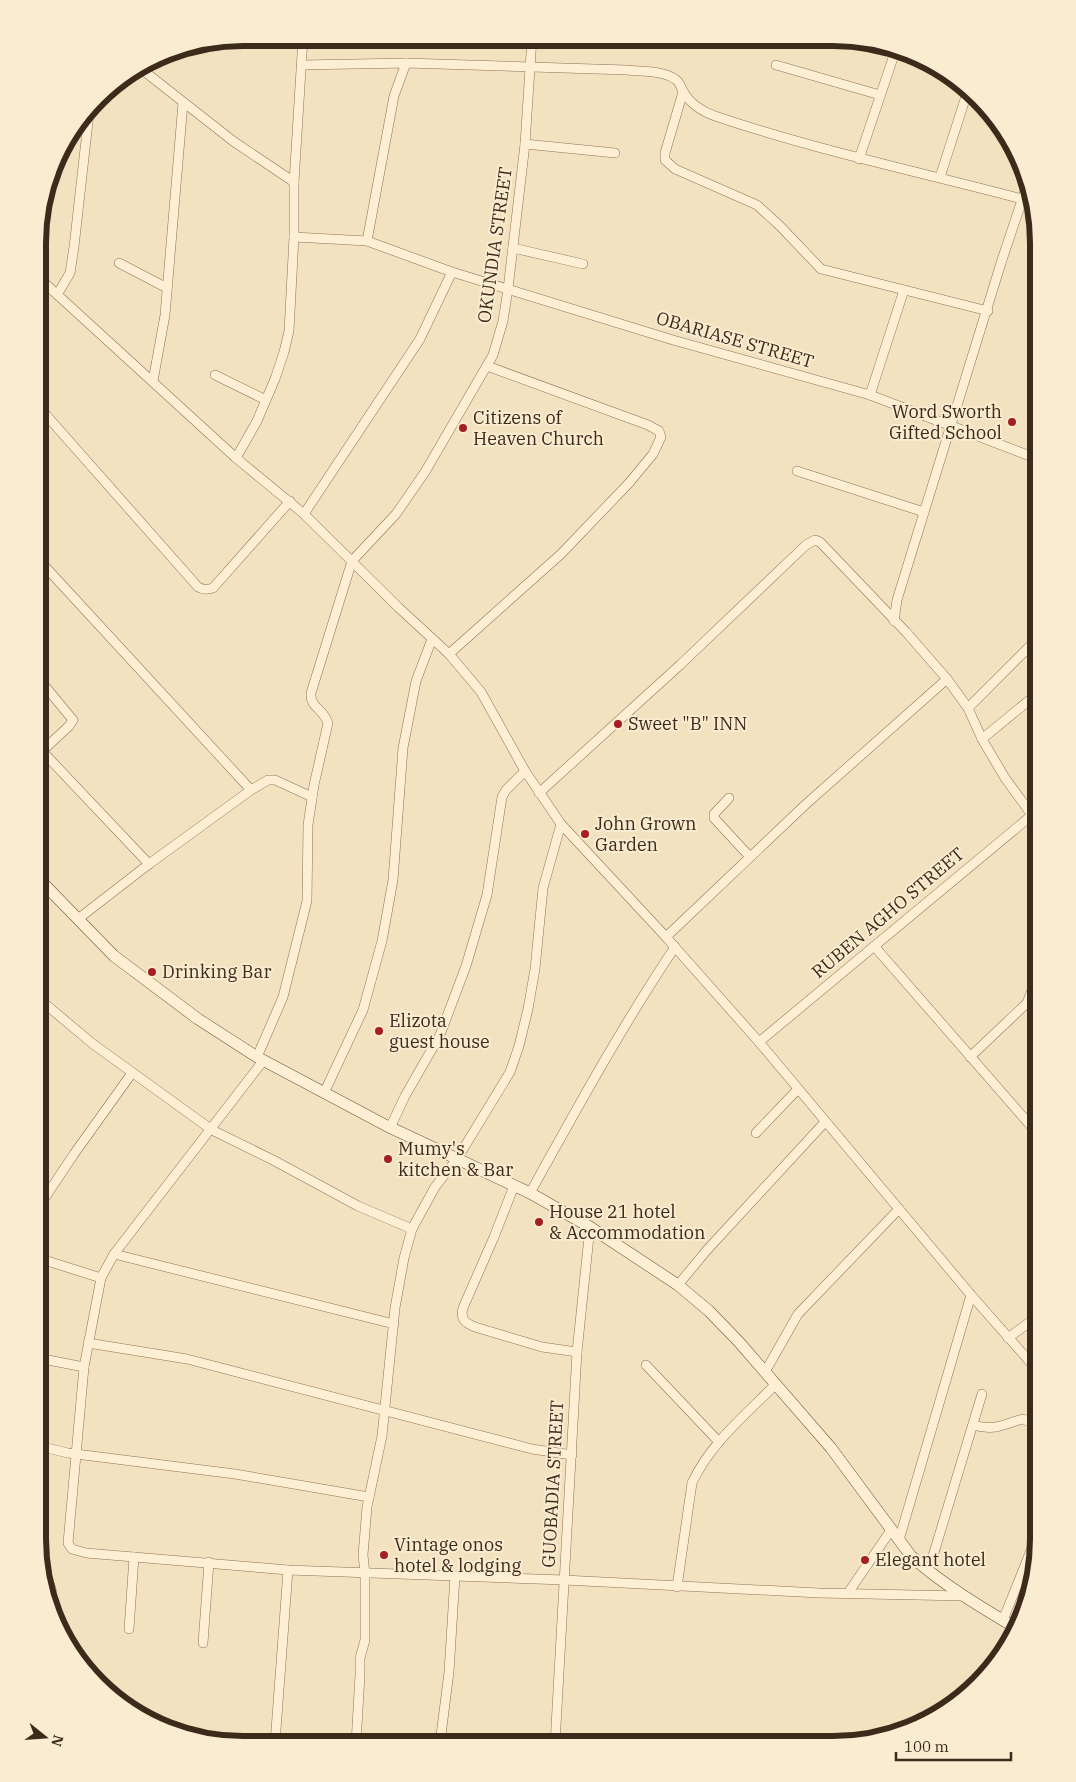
<svg xmlns="http://www.w3.org/2000/svg" width="1076" height="1782" font-family="'IBM Plex Serif',serif">
  <rect width="100%" height="100%" fill="#f3e2bf"/>
  <g fill="none" stroke-linecap="round" stroke-linejoin="round">
    <g stroke="#8e7255" stroke-width="10">
      <g id="street">
        <path d="M302 65 406 63 627 70C641 72 662 70 675 79 680 82 680 86 683 91 689 103 703 112 715 116 815 150 920 172 1022 199"/>
        <path d="M776 65 880 95"/>
        <path d="M140 68 233 141 294 182"/>
        <path d="M683 92 665 153V160L675 169 757 205 780 226 821 269 988 311"/>
        <path d="M525 144 615 153"/>
        <path d="M859 159 896 49"/>
        <path d="M940 177 968 90"/>
        <path d="M294 237 367 241 452 272 673 340 870 395 1038 459"/>
        <path d="M367 241 394 96 406 63"/>
        <path d="M513 248 583 264"/>
        <path d="M119 263 167 288"/>
        <path d="M39 278 236 458 304 514 398 607 449 654 481 692 525 771 561 824 666 937 759 1042 971 1295 1038 1371"/>
        <path d="M57 295 70 273 74 247 89 113"/>
        <path d="M215 375 266 400"/>
        <path d="M153 381 165 315 183 103"/>
        <path d="M870 395 904 290"/>
        <path d="M39 407 198 587C203 590 207 590 213 588L290 501"/>
        <path d="M236 458 257 421 275 379 284 352 289 331 294 237V182L303 38"/>
        <path d="M797 471 924 512"/>
        <path d="M304 514 420 339 452 272"/>
        <path d="M39 560 251 790"/>
        <path d="M894 621 897 600 1001 263 1027 185"/>
        <path d="M449 654 561 554 629 483 653 454 661 437 659 431 648 425 487 366"/>
        <path d="M39 679 73 720 69 726 39 754"/>
        <path d="M968 708 1038 638"/>
        <path d="M982 739 1038 693"/>
        <path d="M42 751 149 864"/>
        <path d="M539 793 680 665 806 545 815 540 820 542 906 632 947 679 968 708 982 739 1005 778 1032 815"/>
        <path d="M729 798 714 814V818L750 857"/>
        <path d="M78 919 149 864 251 790 268 780H275L312 797"/>
        <path d="M666 937 805 805 947 679"/>
        <path d="M874 946 1038 1134"/>
        <path d="M38 998 93 1044 212 1130 273 1160 358 1206 412 1229"/>
        <path d="M759 1042 1038 810"/>
        <path d="M257 1057 283 997 307 901 308 825 314 785 328 723C323 708 310 708 311 693L352 561 396 514 425 472 493 355 503 321 508 289 525 144 532 38"/>
        <path d="M970 1057 1027 1003 1038 976"/>
        <path d="M263 1061 114 1254 101 1278 84 1367 68 1543 72 1549 86 1553 288 1570 564 1580 819 1593 964 1596"/>
        <path d="M324 1093 363 1010 382 941 393 880 403 748 416 681 432 639"/>
        <path d="M390 1128 405 1096 440 1035 466 966 487 895 502 797 506 790 525 771"/>
        <path d="M756 1133 798 1089"/>
        <path d="M514 1186 494 1237 463 1308C460 1319 465 1323 475 1327L542 1347 577 1352"/>
        <path d="M530 1193C576 1110 622 1026 675 947"/>
        <path d="M38 1208 74 1154 132 1073"/>
        <path d="M114 1254 394 1324"/>
        <path d="M38 1258 101 1278"/>
        <path d="M678 1285 707 1250 825 1122"/>
        <path d="M1008 1338 1038 1316"/>
        <path d="M88 1343 187 1359 532 1449 572 1455"/>
        <path d="M38 1358 84 1367"/>
        <path d="M646 1365 719 1442"/>
        <path d="M765 1372 798 1314 899 1209"/>
        <path d="M973 1425C997 1431 1000 1425 1023 1419L1030 1422 1038 1431"/>
        <path d="M38 1446 68 1453 235 1474 369 1497"/>
        <path d="M899 1540 971 1295"/>
        <path d="M933 1556 982 1394"/>
        <path d="M46 1584 50 1585 52 1592 51 1605"/>
        <path d="M677 1587 692 1483C710 1444 745 1415 775 1385"/>
        <path d="M848 1593 891 1530"/>
        <path d="M1003 1620 1038 1533"/>
        <path d="M129 1629 134 1557"/>
        <path d="M203 1643 209 1562"/>
        <path d="M275 1743 288 1570"/>
        <path d="M356 1743 360 1675V1658L365 1640V1574L363 1555 367 1507 382 1436 395 1308 404 1258 412 1229 435 1187 457 1159 510 1072 519 1046 528 1009 535 969 543 888 561 824"/>
        <path d="M440 1743 449 1672 455 1576"/>
        <path d="M555 1744 577 1352 590 1227"/>
      </g>
    </g>
    <g stroke="#705339" stroke-width="12">
      <path id="secondary" d="M38 878 114 956 198 1019 257 1057 387 1126 530 1193 590 1227 678 1285 709 1311 739 1342 831 1448 911 1556C942 1584 979 1606 1016 1628"/>
    </g>
    <use href="#street" stroke="#fcefd4" stroke-width="9"/>
    <use href="#secondary" stroke="#fcefd4" stroke-width="11"/>
  </g>
  <g fill="#a41e22" stroke="#f9ecd0" stroke-width="2">
    <circle cx="1012" cy="422" r="5"/>
    <circle cx="463" cy="428" r="5"/>
    <circle cx="618" cy="724" r="5"/>
    <circle cx="585" cy="834" r="5"/>
    <circle cx="152" cy="972" r="5"/>
    <circle cx="379" cy="1031" r="5"/>
    <circle cx="388" cy="1159" r="5"/>
    <circle cx="539" cy="1222" r="5"/>
    <circle cx="384" cy="1555" r="5"/>
    <circle cx="865" cy="1560" r="5"/>
  </g>
  <g text-anchor="middle" stroke-width="4" stroke-linejoin="round" paint-order="stroke">
    <g font-size="18" fill="#3c2a1b" stroke="#f9ecd0">
      <text transform="translate(495 245) rotate(-82)" y="6">OKUNDIA STREET</text>
      <text transform="translate(735 340) rotate(16)" y="6">OBARIASE STREET</text>
      <text transform="translate(888 913) rotate(-40)" y="6">RUBEN AGHO STREET</text>
      <text transform="translate(553 1484) rotate(-87)" y="6">GUOBADIA STREET</text>
    </g>
    <g font-size="18" fill="#3c2a1b" stroke="#f9ecd0" text-anchor="start">
      <text x="1002" y="418" text-anchor="end">Word Sworth<tspan x="1002" dy="21">Gifted School</tspan></text>
      <text x="473" y="424">Citizens of<tspan x="473" dy="21">Heaven Church</tspan></text>
      <text x="628" y="730">Sweet "B" INN</text>
      <text x="595" y="830">John Grown<tspan x="595" dy="21">Garden</tspan></text>
      <text x="162" y="978">Drinking Bar</text>
      <text x="389" y="1027">Elizota<tspan x="389" dy="21">guest house</tspan></text>
      <text x="398" y="1155">Mumy's<tspan x="398" dy="21">kitchen &amp; Bar</tspan></text>
      <text x="549" y="1218">House 21 hotel<tspan x="549" dy="21">&amp; Accommodation</tspan></text>
      <text x="394" y="1551">Vintage onos<tspan x="394" dy="21">hotel &amp; lodging</tspan></text>
      <text x="875" y="1566">Elegant hotel</text>
    </g>
  </g>
  <path d="M0 0H1076V1782H0ZM243 46H833A197 197 0 0 1 1030 243V1539A197 197 0 0 1 833 1736H243A197 197 0 0 1 46 1539V243A197 197 0 0 1 243 46Z" fill="#f9ecd0" fill-rule="evenodd"/>
  <path fill="none" stroke="#3c2a1b" stroke-width="6" d="M243 46H833A197 197 0 0 1 1030 243V1539A197 197 0 0 1 833 1736H243A197 197 0 0 1 46 1539V243A197 197 0 0 1 243 46Z"/>
  <g transform="translate(45 1737) rotate(107)" stroke="#f9ecd0" stroke-width="4" paint-order="stroke">
  <path d="M0-4L9 19L0 12L-9 19Z" fill="#3c2a1b"/>
  <text y="-8" font-size="14" font-weight="bold" text-anchor="middle" fill="#3c2a1b">N</text>
  </g>
  <path d="M896 1752v8h115v-8" fill="none" stroke="#3c2a1b" stroke-width="2.5"/>
  <text x="904" y="1752" font-size="15" fill="#3c2a1b" stroke="#f9ecd0" stroke-width="4" paint-order="stroke">100 m</text>
</svg>
